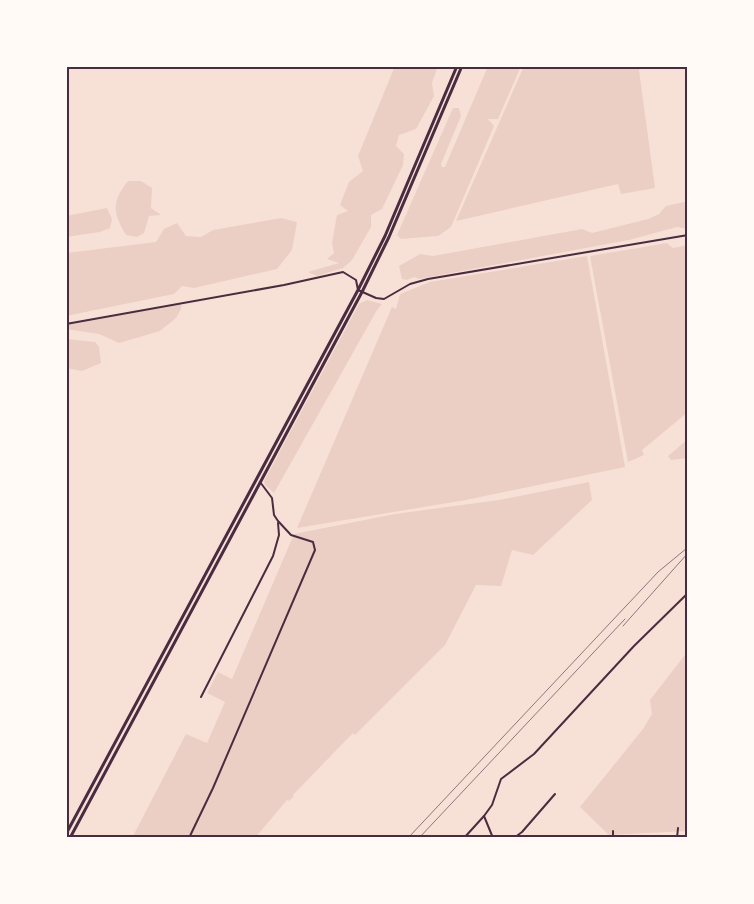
<svg xmlns="http://www.w3.org/2000/svg" width="754" height="904" font-family="'Nunito Sans',sans-serif">
  <rect width="100%" height="100%" fill="#f7e1d7"/>
  <g fill="#ebcfc5">
    <path d="M395 66H438L432 83 434 96 416 129 399 135 396 146 404 154 403 165 382 209 371 215V227L352 260 343 268 317 276 308 272 339 263 327 259 334 253 332 243 337 215 348 211 340 205 349 182 363 171 358 156Z"/>
    <path d="M488 66H521L498 119H488L494 126 451 227 438 236 401 239 397 235 453 108H459L461 116 441 164 442 167H445Z"/>
    <path d="M524 66H648L639 70 655 188 621 194 618 184 456 221Z"/>
    <path d="M128 181H141L152 188 151 208 161 215 149 216 144 233 137 237 126 235C113 213 111 202 128 181Z"/>
    <path d="M688 201V229L677 227 629 240 419 279 414 277 407 280 402 279 399 266 420 254 433 256 582 229 592 233 648 219 659 214 666 206Z"/>
    <path d="M107 208 112 219 110 228 100 232 66 237V216Z"/>
    <path d="M281 218 297 222 292 250 277 269 194 288 182 286 174 294 66 316V253L156 242 164 229 177 223 186 236 201 237 213 230Z"/>
    <path d="M667 243 673 248 688 245V412L642 450 644 455 628 462 590 256Z"/>
    <path d="M587 256 625 467 466 500 297 528 392 307 396 309 400 294 430 282Z"/>
    <path d="M367 300 382 304 377 310 274 493 265 485 264 481 359 304Z"/>
    <path d="M181 303V309L176 318 160 331 119 343 99 334 66 329V324Z"/>
    <path d="M66 339 95 342 99 347 101 363 82 371 66 368Z"/>
    <path d="M688 439V458L671 460 668 456Z"/>
    <path d="M589 482 592 500 533 555 512 550 501 586 476 585 445 645 355 735 353 733 293 795 294 796 289 801 287 800 255 838H132L186 734 207 743 225 702 207 693 218 672 232 679 294 534 395 514 499 500Z"/>
    <path d="M688 651V831L609 835 580 807 643 729 652 714 650 700Z"/>
  </g>
  <g fill="none" stroke-linecap="round" stroke-linejoin="round">
    <g stroke="#4a2c40" stroke-width="2">
      <path d="M66 324 284 285 343 272 356 280 358 290 376 298 384 299 410 284 428 279 688 235"/>
      <path d="M201 697 273 556 279 535 278 523"/>
      <path d="M189 838 213 788 315 550 313 542 291 535 278 521 274 515 272 498 260 482"/>
      <path d="M464 838 484 816"/>
      <path d="M493 838 484 816 492 805 501 779 534 754 634 646 688 593"/>
      <path d="M514 838 522 832 555 794"/>
      <path d="M613 838V831"/>
      <path d="M677 838 678 828"/>
    </g>
    <g stroke="#4a2c40" stroke-width="3">
      <path d="M66 834 358 290 385 236 457 66"/>
      <path d="M70 838 362 292 389 237 462 66"/>
    </g>
    <g stroke="#8f747c" stroke-width="1">
      <path d="M623 626 688 553"/>
      <path d="M408 838 658 572 687 548"/>
      <path d="M419 838 625 619"/>
    </g>
  </g>
  <rect width="754" height="904" fill="none" stroke="#fffaf5" stroke-width="135"/>
  <rect x="68" y="68" width="618" height="768" fill="none" stroke="#4a2c40" stroke-width="2"/>
</svg>
